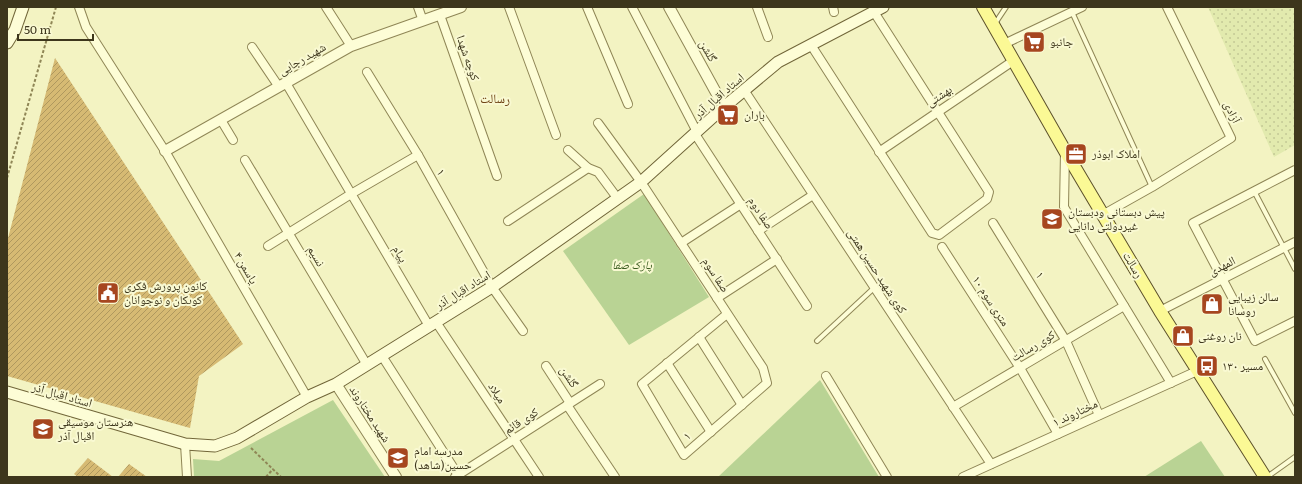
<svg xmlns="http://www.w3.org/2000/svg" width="1302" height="484" font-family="Literata,'Noto Naskh Arabic',serif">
  <defs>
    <pattern id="farmland-dots" width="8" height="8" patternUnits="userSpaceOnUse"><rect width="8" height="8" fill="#e2eaae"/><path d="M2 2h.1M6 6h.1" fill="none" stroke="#c3c995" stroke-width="1.8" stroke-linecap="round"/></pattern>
    <pattern id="building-hatch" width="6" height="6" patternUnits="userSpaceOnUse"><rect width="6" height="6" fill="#d6ba73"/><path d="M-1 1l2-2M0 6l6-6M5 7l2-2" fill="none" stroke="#af985e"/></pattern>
  </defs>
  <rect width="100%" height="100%" fill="#f3f3c2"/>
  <path fill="url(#farmland-dots)" d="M1208 7H1295V145L1274 157Z"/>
  <g fill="#b9d394">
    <path d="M644 194 709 297 629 345 563 251Z"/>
    <path d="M820 380 879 477H718Z"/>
    <path d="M333 400 385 477H194L193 459 219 461Z"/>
    <path d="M1201 441 1225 477H1144Z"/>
  </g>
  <g fill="url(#building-hatch)">
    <path d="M55 58 243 344 199 376 190 428 7 376V242Z"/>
    <path d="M88 458 113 477H78L74 474Z"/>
    <path d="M129 464 147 477H118Z"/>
  </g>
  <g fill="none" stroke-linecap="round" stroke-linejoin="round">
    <g stroke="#8f8656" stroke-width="6">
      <g id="service">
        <path d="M1072 12 1152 187"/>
        <path d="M994 25 1006 7"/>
        <path d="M1254 191 1295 269"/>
        <path d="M817 341 874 288"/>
        <path d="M1265 359 1295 413"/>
        <path d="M1267 477 1295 457"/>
      </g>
    </g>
    <g stroke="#8f8656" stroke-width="10">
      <g id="minor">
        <path d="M79 7 86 27 165 151 307 397"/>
        <path d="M326 7 351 46"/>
        <path d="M418 7 423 21"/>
        <path d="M509 7 556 135"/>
        <path d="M587 7 628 104"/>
        <path d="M632 7 697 132"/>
        <path d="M757 7 768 37"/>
        <path d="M833 7 834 12"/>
        <path d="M440 15 497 176"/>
        <path d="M1004 44 1082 7"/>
        <path d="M811 45 932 233 939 235 987 199 989 192 874 12"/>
        <path d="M252 47 279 87"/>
        <path d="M367 72 418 155 492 287 523 331"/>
        <path d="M286 83 429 326"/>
        <path d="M744 90 991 464"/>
        <path d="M221 120 233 140"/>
        <path d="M598 123 641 182 763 368 767 383 684 455 642 384 727 314"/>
        <path d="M695 134 807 306"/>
        <path d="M568 150 588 168 598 172 618 199"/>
        <path d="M1065 151 1064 207 1171 383"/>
        <path d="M879 152 1013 61"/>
        <path d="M245 160 367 365"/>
        <path d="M1295 170 1193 223 1255 341 1295 321"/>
        <path d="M1104 214 1152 187 1231 138 1167 7"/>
        <path d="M508 221 588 168"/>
        <path d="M993 223 1066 341 1099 415"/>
        <path d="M758 231 813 195"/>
        <path d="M681 243 741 204"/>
        <path d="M268 246 351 194 418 155"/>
        <path d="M942 247 1020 368 1058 434"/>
        <path d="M717 298 777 259"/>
        <path d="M1160 311 1295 242"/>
        <path d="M436 322 539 477"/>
        <path d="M699 337 742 405"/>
        <path d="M382 356 458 475"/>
        <path d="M667 363 711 432"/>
        <path d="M546 366 570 403"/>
        <path d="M826 376 887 477"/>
        <path d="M567 405 615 477"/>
        <path d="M953 407 1124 306"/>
        <path d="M185 444 187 477"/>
        <path d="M455 477 600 384"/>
        <path d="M963 477 1197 371"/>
      </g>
    </g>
    <g stroke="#8f8656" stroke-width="12">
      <g id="tertiary">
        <path d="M669 7 724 107"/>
        <path d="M165 151 351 46 461 7"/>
        <path d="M336 384 396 477"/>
      </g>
    </g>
    <g stroke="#716639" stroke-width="13">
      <g id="secondary">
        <path d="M7 43 15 30 23 7"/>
        <path d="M7 392 185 444 215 446 237 438 307 397 336 384 492 287 641 182 724 107 778 62 883 7"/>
      </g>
    </g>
    <g stroke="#5d512b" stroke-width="14">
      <path id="primary" d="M983 7 1065 151 1160 311 1265 477"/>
    </g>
    <g stroke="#8f8656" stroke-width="2" stroke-dasharray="3 2" stroke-linecap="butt">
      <path d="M7 178 56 7"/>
      <path d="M251 448 281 477"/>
      <path d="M266 477 273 469"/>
    </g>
    <use href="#service" stroke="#fdfdd6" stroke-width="4"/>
    <use href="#minor" stroke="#fdfdd6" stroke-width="8"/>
    <use href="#tertiary" stroke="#fdfdd6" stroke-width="10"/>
    <use href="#secondary" stroke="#fdfdd6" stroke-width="11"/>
    <use href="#primary" stroke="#fbf995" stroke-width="12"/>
  </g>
  <defs>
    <g id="supermarket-square" transform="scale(1.15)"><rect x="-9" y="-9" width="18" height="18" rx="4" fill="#a6461f" stroke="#f9f9d2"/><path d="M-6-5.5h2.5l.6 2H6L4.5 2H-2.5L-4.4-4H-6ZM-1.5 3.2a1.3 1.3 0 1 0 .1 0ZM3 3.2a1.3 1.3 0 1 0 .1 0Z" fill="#fff"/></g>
    <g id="office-square" transform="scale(1.15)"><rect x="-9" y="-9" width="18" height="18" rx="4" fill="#a6461f" stroke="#f9f9d2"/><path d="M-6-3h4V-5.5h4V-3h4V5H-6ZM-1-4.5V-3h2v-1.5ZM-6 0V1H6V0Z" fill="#fff"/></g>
    <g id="school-square" transform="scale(1.15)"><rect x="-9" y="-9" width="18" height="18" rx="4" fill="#a6461f" stroke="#f9f9d2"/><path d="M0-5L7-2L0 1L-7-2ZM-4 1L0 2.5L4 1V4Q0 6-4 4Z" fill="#fff"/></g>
    <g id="civic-square" transform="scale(1.15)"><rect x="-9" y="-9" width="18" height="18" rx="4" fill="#a6461f" stroke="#f9f9d2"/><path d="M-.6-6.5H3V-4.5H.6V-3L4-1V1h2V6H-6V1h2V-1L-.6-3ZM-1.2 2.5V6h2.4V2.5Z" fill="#fff"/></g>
    <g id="shop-square" transform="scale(1.15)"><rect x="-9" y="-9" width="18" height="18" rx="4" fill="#a6461f" stroke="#f9f9d2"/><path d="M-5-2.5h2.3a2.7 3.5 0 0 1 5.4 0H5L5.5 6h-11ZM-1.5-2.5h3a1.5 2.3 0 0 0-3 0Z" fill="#fff"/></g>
    <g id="bus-square" transform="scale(1.15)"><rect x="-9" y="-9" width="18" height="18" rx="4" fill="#a6461f" stroke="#f9f9d2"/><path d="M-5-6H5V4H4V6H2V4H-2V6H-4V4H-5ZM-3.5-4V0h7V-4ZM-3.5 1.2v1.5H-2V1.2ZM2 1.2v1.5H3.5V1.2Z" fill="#fff"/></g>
    <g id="university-square" transform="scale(1.15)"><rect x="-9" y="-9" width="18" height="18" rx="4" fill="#a6461f" stroke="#f9f9d2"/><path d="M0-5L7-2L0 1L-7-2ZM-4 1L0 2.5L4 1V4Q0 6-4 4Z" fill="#fff"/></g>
  </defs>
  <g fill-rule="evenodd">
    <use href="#supermarket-square" x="1034" y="42"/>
    <use href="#supermarket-square" x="728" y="115"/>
    <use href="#office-square" x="1076" y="154"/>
    <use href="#school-square" x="1052" y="219"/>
    <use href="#civic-square" x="108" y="293"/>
    <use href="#shop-square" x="1212" y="304"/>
    <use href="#shop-square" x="1183" y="336"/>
    <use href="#bus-square" x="1207" y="366"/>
    <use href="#university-square" x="43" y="429"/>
    <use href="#school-square" x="398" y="458"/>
  </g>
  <g text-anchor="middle" stroke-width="4" stroke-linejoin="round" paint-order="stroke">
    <g font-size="12" fill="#3d361c" stroke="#f9f9d2" text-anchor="start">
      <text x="1050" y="46">جانبو</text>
      <text x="744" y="119">باران</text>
      <text x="1092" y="158">املاک ابوذر</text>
      <text x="1068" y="216">پیش دبستانی ودبستان<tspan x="1068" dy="14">غیردولتی دانایی</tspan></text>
      <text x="124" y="290">کانون پرورش فکرى<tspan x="124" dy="14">کوىکان و نوجوانان</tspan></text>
      <text x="1228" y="301">سالن زیبایی<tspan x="1228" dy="14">روسانا</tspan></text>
      <text x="1198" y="340">نان روغنی</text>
      <text x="1222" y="370">مسیر ۱۳۰</text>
      <text x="58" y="426">هنرستان موسیقی<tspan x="58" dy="14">اقبال آذر</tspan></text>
      <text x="414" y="455">مدرسه امام<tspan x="414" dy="14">حسین(شاهد)</tspan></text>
    </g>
    <g font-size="12" fill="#3d361c" stroke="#f9f9d2">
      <text transform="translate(708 51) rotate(61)" y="4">گلشن</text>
      <text transform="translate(468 58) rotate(71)" y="4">کوچه شهدا</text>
      <text transform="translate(302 59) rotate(-30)" y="4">شهید رجایی</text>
      <text transform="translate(719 96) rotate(-41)" y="4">استاد اقبال آذر</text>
      <text transform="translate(939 96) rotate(-34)" y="4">بهشتی</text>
      <text transform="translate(1232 112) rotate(64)" y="4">آزادی</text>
      <text transform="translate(441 172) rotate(60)" y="4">۱</text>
      <text transform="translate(761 213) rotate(57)" y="4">صفا دوم</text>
      <text transform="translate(400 254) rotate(60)" y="4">پیام</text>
      <text transform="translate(316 256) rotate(59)" y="4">نسیم</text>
      <text transform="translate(1133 265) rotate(60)" y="4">رسالت</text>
      <text transform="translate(1222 266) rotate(-27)" y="4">المهدی</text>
      <text transform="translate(246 268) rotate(60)" y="4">یاسمن ۴</text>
      <text transform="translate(877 271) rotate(57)" y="4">کوی شهید حسین همتی</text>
      <text transform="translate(716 275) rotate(57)" y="4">صفا سوم</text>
      <text transform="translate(1040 275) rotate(59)" y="4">۱</text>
      <text transform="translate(463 290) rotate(-32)" y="4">استاد اقبال آذر</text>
      <text transform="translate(991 301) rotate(57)" y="4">۱۰ متری سوم</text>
      <text transform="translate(1033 346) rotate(-31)" y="4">کوی رسالت</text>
      <text transform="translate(569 377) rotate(56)" y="4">گلشن</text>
      <text transform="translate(497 393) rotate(57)" y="4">میلاد</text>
      <text transform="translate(62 395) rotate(16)" y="4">استاد اقبال آذر</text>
      <text transform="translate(1075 413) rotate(-25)" y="4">مختاروند ۱</text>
      <text transform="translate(370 414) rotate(57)" y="4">شهید مختاروند</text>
      <text transform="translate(521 421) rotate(-33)" y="4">کوی قائم</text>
      <text transform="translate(687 436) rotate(-41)" y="4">۱</text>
    </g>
    <g font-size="12" font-style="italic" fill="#3b5c20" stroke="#f9f9d2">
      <text x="632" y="269">پارک صفا</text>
    </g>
    <g font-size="13" fill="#6f4416" stroke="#f9f9d2">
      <text x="495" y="103">رسالت</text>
    </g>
  </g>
  <rect width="1302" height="484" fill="none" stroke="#3d361c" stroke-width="16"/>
  <path d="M18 34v6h75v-6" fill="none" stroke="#3d361c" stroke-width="2"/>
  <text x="24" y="34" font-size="12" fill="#3d361c" stroke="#f9f9d2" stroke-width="3" paint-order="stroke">50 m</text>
</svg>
